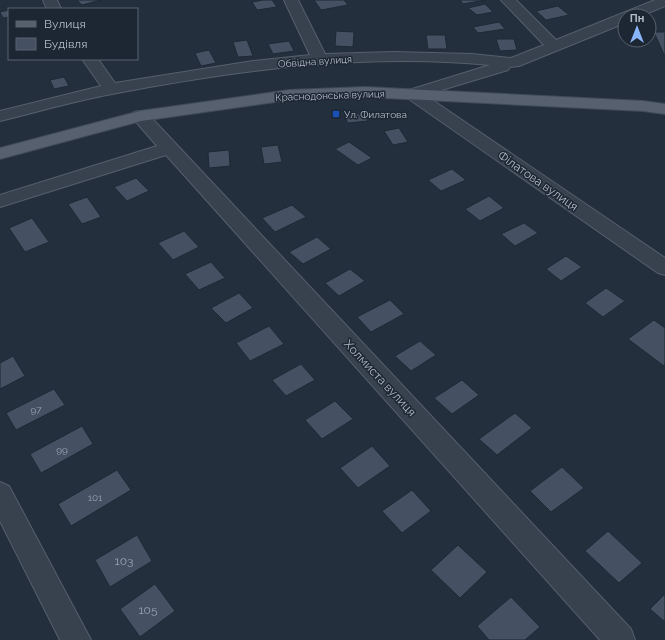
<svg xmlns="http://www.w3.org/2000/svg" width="665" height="640" font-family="Raleway,sans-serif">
  <rect width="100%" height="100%" fill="#242f3e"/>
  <g fill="#455162" stroke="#1f2835">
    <path d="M77 0H101L82 5Z"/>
    <path d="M263 0H272L277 7 257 10 252 2Z"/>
    <path d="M314 0H344L348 5 321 10Z"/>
    <path d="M460 0H486L463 4Z"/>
    <path d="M485 4 493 12 477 15 468 8Z"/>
    <path d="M558 6 569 15 546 20 536 11Z"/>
    <path d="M9 10V17L3 18 0 12Z"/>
    <path d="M499 22 505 29 478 33 473 27Z"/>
    <path d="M336 31 354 32 353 47 335 46Z"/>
    <path d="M654 32H665V57Z"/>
    <path d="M426 35H445L447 49H428Z"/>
    <path d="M496 39H514L517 50 500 51Z"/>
    <path d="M247 40 253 56 238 57 233 42Z"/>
    <path d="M289 41 294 51 273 54 268 44Z"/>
    <path d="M209 50 216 63 201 66 195 53Z"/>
    <path d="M64 77 69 86 54 89 50 80Z"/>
    <path d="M364 113 368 121 348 123 344 116Z"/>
    <path d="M399 128 408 142 393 145 384 131Z"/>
    <path d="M349 142 372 158 358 165 335 149Z"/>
    <path d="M278 145 282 162 264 164 261 147Z"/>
    <path d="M229 150 230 166 209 168 208 152Z"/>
    <path d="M452 169 466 180 441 191 428 180Z"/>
    <path d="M136 178 149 191 127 201 114 187Z"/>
    <path d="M489 196 504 208 480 221 465 209Z"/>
    <path d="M87 197 101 217 82 224 68 204Z"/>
    <path d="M292 205 306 217 275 232 262 218Z"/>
    <path d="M32 218 49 242 25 252 9 228Z"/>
    <path d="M524 223 538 233 515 246 501 234Z"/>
    <path d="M184 231 199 247 173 260 158 243Z"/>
    <path d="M317 237 331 249 303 264 289 252Z"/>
    <path d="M566 256 582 267 561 281 546 269Z"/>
    <path d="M211 262 225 278 199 290 185 274Z"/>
    <path d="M350 269 365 281 339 296 325 283Z"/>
    <path d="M606 288 625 301 603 317 585 303Z"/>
    <path d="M239 293 253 308 226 323 211 308Z"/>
    <path d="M390 300 404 314 371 332 357 317Z"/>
    <path d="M654 320 665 328V365L664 366 628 339Z"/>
    <path d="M269 326 284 344 250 361 236 343Z"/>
    <path d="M420 341 436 355 411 371 395 356Z"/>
    <path d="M13 356 25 376 0 389V363Z"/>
    <path d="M301 364 315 380 286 396 272 380Z"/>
    <path d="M462 380 479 395 452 414 434 398Z"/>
    <path d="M54 389 65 405 16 430 6 413Z"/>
    <path d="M335 401 353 419 322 439 305 420Z"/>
    <path d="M515 413 532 428 497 455 479 439Z"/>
    <path d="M82 426 93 444 41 473 30 454Z"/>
    <path d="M372 446 390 466 358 488 340 468Z"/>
    <path d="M562 467 584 488 551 512 530 491Z"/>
    <path d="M117 470 131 490 71 526 58 504Z"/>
    <path d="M412 490 431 511 402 533 382 511Z"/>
    <path d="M608 531 642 563 619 583 585 551Z"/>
    <path d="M137 535 152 561 110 587 95 560Z"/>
    <path d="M458 545 487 572 460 598 431 570Z"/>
    <path d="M155 584 175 611 140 637 120 609Z"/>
    <path d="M665 594V622L650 609Z"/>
    <path d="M511 597 540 627 525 640H489L477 626Z"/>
  </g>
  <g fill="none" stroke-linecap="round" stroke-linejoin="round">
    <g stroke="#565f6c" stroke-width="2">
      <g id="minor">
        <path d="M43 0H57L61 9H47Z"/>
        <path d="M284 0H298L325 54 393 52 472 54 511 58 544 45 501 0H516L556 40 655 0H665V6L641 16H625V23L519 66 510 67 508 70 425 95 665 258V275L658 273 406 97 404 94 406 91 490 65C364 53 235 70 112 94 74 101 37 112 0 121V111L101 86 82 59H98L115 83 253 61 310 55Z"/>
        <path d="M140 111 146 112 631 629 635 640H600L166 155 0 207V195L157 146 131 116 134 112Z"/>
        <path d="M0 482 9 486 91 640H60L0 521Z"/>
      </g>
    </g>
    <g stroke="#414a57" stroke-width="2">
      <path id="major" d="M365 87 643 101 665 104V114L643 111 365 97 289 100 141 121 0 159V148L140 111 289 90Z"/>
    </g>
    <use href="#minor" fill="#38414e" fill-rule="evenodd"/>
    <use href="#major" fill="#56606e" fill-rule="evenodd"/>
  </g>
  <rect fill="#1a4fb4" stroke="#1d2633" stroke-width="1.5" x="332" y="110" width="8" height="8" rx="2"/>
  <g text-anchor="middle" stroke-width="3" stroke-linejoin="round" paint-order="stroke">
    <g font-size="10" fill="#b4bcc9" stroke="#1d2633">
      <text transform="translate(315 61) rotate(-4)" y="4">Обвідна вулиця</text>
      <text transform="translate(330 95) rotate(-2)" y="4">Краснодонська вулиця</text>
    </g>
    <g font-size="10" fill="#b4bcc9" stroke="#1d2633" text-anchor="start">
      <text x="344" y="118">Ул. Филатова</text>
    </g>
    <g font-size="10" fill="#98a1af">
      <text x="36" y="413">97</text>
      <text x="62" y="453">99</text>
      <text x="95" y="501">101</text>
    </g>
    <g font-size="12" fill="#b4bcc9" stroke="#1d2633">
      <text transform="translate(538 181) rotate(35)" y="4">Філатова вулиця</text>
      <text transform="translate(380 378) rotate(47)" y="4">Холмиста вулиця</text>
    </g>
    <g font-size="12" fill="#98a1af">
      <text x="124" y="565">103</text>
      <text x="148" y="614">105</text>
    </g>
  </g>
  <rect x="8" y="8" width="130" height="52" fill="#1d2633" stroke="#59626f"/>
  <rect x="16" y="21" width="20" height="6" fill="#56606e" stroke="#59626f"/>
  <text x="44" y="28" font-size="12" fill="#b4bcc9">Вулиця</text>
  <rect x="16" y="38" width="20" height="12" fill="#455162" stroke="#59626f"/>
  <text x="44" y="48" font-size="12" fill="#b4bcc9">Будівля</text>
  <g transform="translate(637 28)"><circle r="19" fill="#1d2633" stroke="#59626f"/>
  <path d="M0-3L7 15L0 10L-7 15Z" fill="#8ab4f8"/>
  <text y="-6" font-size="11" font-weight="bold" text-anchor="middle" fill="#b4bcc9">Пн</text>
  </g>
</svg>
